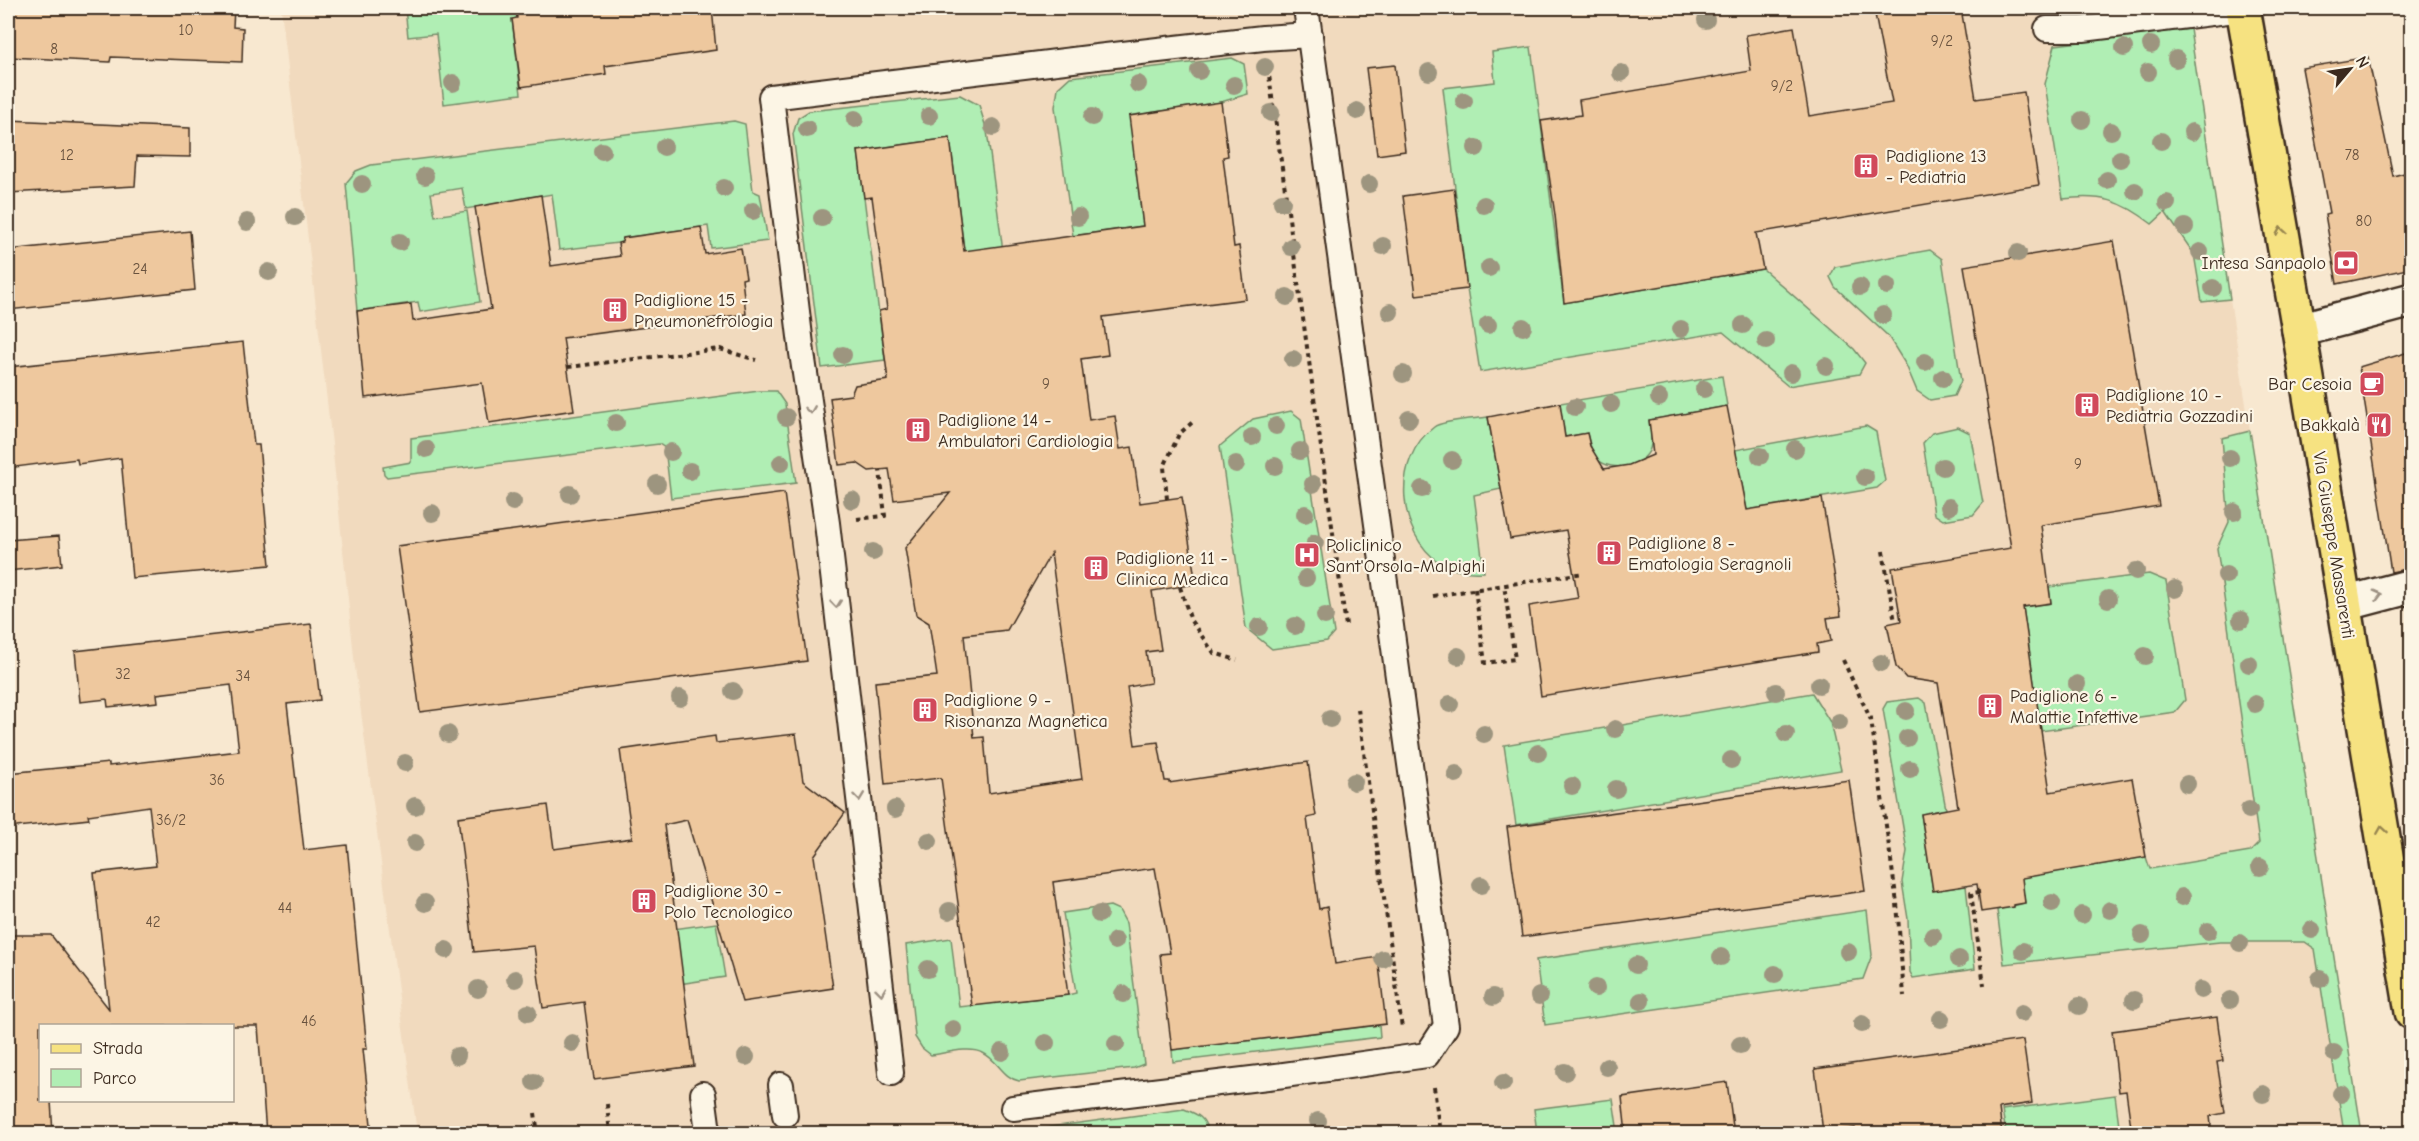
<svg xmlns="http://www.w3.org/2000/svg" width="2419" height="1141" font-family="'Comic Neue',sans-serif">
  <rect width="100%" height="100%" fill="#f8e8d0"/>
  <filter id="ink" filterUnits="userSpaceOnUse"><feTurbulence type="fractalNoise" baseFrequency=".0167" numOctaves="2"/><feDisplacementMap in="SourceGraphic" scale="12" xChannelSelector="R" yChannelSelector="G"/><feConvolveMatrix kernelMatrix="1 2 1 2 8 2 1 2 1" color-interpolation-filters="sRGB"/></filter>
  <g filter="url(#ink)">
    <path fill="#f1dabe" d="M281 8H2186L2250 431 2362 1133H417L355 667 332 444Z"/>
    <g fill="#b0eeb4" stroke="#768c69" stroke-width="1.5">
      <path d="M405 8H516L517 18 512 19 521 94 444 104 436 34 408 37Z"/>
      <path d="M2034 8H2148L2086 17 2050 16Z"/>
      <path d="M2190 29 2230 299 2202 302 2194 254 2165 212 2152 224C2121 200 2101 194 2063 199L2045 84 2055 45Z"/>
      <path d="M1531 47 1564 303 1763 269 1854 349 1865 363 1859 374 1788 386 1723 332 1480 372 1467 289 1443 88 1495 82 1492 52Z"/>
      <path d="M1232 58 1244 64 1248 94 1221 102 1130 116 1143 226 1073 236 1055 107 1058 88 1070 77Z"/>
      <path d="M960 95 979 105 987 131 1004 259 966 265 950 138 858 151 885 360 822 368 793 134 798 118 809 111Z"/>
      <path d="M734 121 745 124 753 191 760 194 768 241 711 248 708 226 623 238 622 242 618 243 559 250 552 194 466 209 462 188 431 193 435 216 467 211 480 302 420 312 418 302 357 311 346 183 356 171 371 165Z"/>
      <path d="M1930 250 1942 259 1961 381 1954 396 1930 400 1917 391 1906 365 1888 336 1835 287 1830 277 1835 267Z"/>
      <path d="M1722 376 1727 406 1649 420C1650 428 1652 437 1651 444 1649 466 1612 474 1597 459 1591 452 1589 442 1587 433L1565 437 1560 403Z"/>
      <path d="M759 391H776L785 404 796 483 671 498 665 448 659 444 387 477 384 474 383 467 411 462V438Z"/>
      <path d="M1291 411 1301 419 1334 633 1327 641 1272 649 1246 628 1220 446 1253 419Z"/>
      <path d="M1488 417 1501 489 1474 495 1484 572C1469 573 1453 572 1440 563 1397 534 1391 459 1434 427 1443 420 1476 419 1488 417Z"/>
      <path d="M1866 426 1876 432 1885 481 1877 488 1747 510 1735 450Z"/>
      <path d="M1958 427 1970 433 1983 503 1973 515 1943 520 1934 514 1923 443 1932 433Z"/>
      <path d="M2250 431 2362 1133H2344L2315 949 2305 942H2220L2004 964 1997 910 2025 903 2023 891 2011 879 2146 857 2150 869 2250 852 2259 843 2217 548 2229 522 2222 438Z"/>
      <path d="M2149 574 2166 581 2185 700 2175 712 2041 731 2023 607 2051 603 2049 587Z"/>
      <path d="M1812 693 1830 722 1841 770 1516 825 1504 745Z"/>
      <path d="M1919 698 1926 703 1946 809 1921 814 1933 891 1966 886 1975 969 1913 978 1910 972 1908 919 1902 882 1907 851 1883 709 1887 702Z"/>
      <path d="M1110 906 1119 910 1126 923 1144 1064 1134 1068 1019 1081C1003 1078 998 1060 983 1053 970 1046 946 1053 931 1055L922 1048 915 1037 906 945 951 938 959 1007 1068 995 1076 993 1063 913Z"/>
      <path d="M1867 910 1872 955 1863 979 1545 1025 1536 960Z"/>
      <path d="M716 923 725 977 546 1004 538 948Z"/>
      <path d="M1379 1025 1380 1037 1173 1062 1172 1050Z"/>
      <path d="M2115 1095 2120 1133H2006L2002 1110Z"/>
      <path d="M1613 1099 1618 1133H1537L1534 1109Z"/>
      <path d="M1184 1109C1197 1114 1207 1118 1207 1133H1036L1050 1127Z"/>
      <path d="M562 1127 563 1133H489Z"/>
    </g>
    <g fill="#eec89e" stroke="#3b2a1e" stroke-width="1.5" fill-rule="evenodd">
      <path d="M8 8H234L233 27 243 28 242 62 111 57 110 62 8 57Z"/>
      <path d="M516 8H712L716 50 605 66 606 74 521 87 512 19 517 18Z"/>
      <path d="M1911 8H1961L1976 99 2024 92 2039 185 1756 233 1763 269 1564 303 1555 215 1541 121 1581 115 1579 100 1751 71 1746 35 1794 27 1809 116 1892 103 1875 14Z"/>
      <path d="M2368 57 2393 176 2412 171V268L2337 284 2325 214 2329 213 2302 68Z"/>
      <path d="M1395 65 1405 151 1377 155 1366 68Z"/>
      <path d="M1221 102 1228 156 1223 157 1234 247 1239 246 1246 299 1103 317 1108 355 1081 359 1089 420 1115 416 1120 449 1132 447 1140 503 1182 497 1196 584 1152 591 1161 650 1146 652 1151 683 1127 687 1135 745 1158 742 1165 781H1169V783L1308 762 1316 816 1307 818 1319 909 1327 907 1335 964 1378 957 1386 1024 1172 1050 1160 954 1170 953 1155 868 1053 882 1068 995 972 1006 941 778 885 784 875 682 937 676 929 623 916 615 905 548 950 493 894 500 889 469 869 471 857 463 839 465 830 398 851 395 855 385 888 380 879 311 887 309 872 197 864 198 858 151 950 138 964 251 1143 226 1129 116ZM1051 553 1082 779 989 793 984 737 974 738 964 635 1007 630Z"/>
      <path d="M8 120 190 128V157L137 156 135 186 8 193Z"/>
      <path d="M1454 189 1467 289 1416 295 1403 196Z"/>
      <path d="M541 195 551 266 620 256 618 243 622 242 623 238 701 227 705 254 741 248 746 278 742 279 746 314 563 338 574 410 489 423 482 383 365 398 357 311 411 304 413 321 491 309 475 207Z"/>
      <path d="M190 231 195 290 8 310V250Z"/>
      <path d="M2114 241 2159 506 2041 525 2051 603 2023 607 2050 792 2132 778 2146 857 2022 878 2025 903 2014 905V907L1981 912 1977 884 1933 891 1921 814 1958 807 1938 683 1906 678 1896 667 1887 624 1901 621 1892 568 2011 548 1964 266Z"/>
      <path d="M243 342 254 445H259L270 565 132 578 121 458 78 464 77 459 8 468V367Z"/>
      <path d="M2412 351V568L2391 572 2359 367Z"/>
      <path d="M1560 403 1565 437 1587 433 1590 446 1604 469 1629 465 1653 455 1649 420 1727 406 1747 510 1822 498 1841 616 1827 618 1831 641 1817 644 1818 652 1541 696 1529 606 1578 598 1566 530 1510 539 1488 417Z"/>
      <path d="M784 493 807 661 420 712 397 546Z"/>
      <path d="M59 536 62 565 8 571V540Z"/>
      <path d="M311 624 320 700 287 704 304 850 347 845 367 1049H363L372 1134H266L258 1026H40V1101H51L53 1134H8V935H51L109 1009 94 873 156 866 149 806 88 815 89 819 8 828V773L109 763V766L239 751 231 685 157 694 158 702 108 707 107 699 80 702 75 651Z"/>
      <path d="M796 734 803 781 845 813 814 856 833 988 742 1002 687 820 664 825 694 1066 594 1079 584 1002 543 1008 534 946 474 952 458 817 548 805 554 849 632 838 620 750 715 736 716 743Z"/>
      <path d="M1849 780 1865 891 1522 937 1507 827Z"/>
      <path d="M2217 1017 2223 1061 2217 1062 2225 1113 2210 1116 2212 1134H2132L2126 1091 2119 1092 2112 1031Z"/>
      <path d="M2023 1040 2032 1103 1999 1108 2002 1134H1856L1855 1128 1823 1132 1815 1069Z"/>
      <path d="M1727 1082 1734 1134H1626L1622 1097Z"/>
    </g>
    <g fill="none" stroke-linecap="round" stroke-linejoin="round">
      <g stroke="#3b2a1e" stroke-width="28">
        <g id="service">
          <path d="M2047 29H2083L2243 9"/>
          <path d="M891 1073 827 523 802 353 771 97 1097 57 1263 38 1310 35"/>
          <path d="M781 1085 785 1115"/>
          <path d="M703 1094 707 1124"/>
          <path d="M1013 1108 1284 1075 1427 1055 1446 1026 1306 8"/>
        </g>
      </g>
      <g stroke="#3b2a1e" stroke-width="38">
        <g id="minor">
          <path d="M2299 330 2412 300"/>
          <path d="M2344 604 2412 586"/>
        </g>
      </g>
      <g stroke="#3b2a1e" stroke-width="38">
        <path id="primary" d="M2243 8 2299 330 2412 1012"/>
      </g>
      <g stroke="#3b2a1e" stroke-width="4" stroke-dasharray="4.5 4.5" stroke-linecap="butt">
        <path d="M1268 68 1346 626"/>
        <path d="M568 367 720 349 756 360"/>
        <path d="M1167 499 1164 467 1179 434 1195 420"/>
        <path d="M857 519 885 516 880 470"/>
        <path d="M1883 551 1895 622"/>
        <path d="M1180 587 1191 621 1214 653 1237 660"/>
        <path d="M1475 589 1485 663 1515 659 1504 585"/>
        <path d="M1433 596 1584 573"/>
        <path d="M1843 660 1871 720 1897 903 1904 996"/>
        <path d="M1358 709 1402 1028"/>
        <path d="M1980 892 1971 893 1984 985"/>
        <path d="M1434 1087 1440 1134"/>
        <path d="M607 1104 610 1134"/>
        <path d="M535 1113 538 1134"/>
      </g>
      <use href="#service" stroke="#fcf5e5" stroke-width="24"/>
      <use href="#minor" stroke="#fcf5e5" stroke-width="33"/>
      <use href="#primary" stroke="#f6e281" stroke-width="33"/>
    </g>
    <g fill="#9d957f">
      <circle cx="1706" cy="20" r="9"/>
      <circle cx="2151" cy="45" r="9"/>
      <circle cx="2124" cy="48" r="9"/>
      <circle cx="2176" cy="59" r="9"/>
      <circle cx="1265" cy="67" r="9"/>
      <circle cx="1199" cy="71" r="9"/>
      <circle cx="1429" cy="72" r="9"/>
      <circle cx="2148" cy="72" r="9"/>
      <circle cx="1621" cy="73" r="9"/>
      <circle cx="453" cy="83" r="9"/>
      <circle cx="1138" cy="84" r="9"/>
      <circle cx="1234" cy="85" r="9"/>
      <circle cx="1464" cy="101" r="9"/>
      <circle cx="1357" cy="111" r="9"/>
      <circle cx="1271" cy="113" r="9"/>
      <circle cx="929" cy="116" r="9"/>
      <circle cx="1092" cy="117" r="9"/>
      <circle cx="855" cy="119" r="9"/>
      <circle cx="2082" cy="120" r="9"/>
      <circle cx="993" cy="127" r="9"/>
      <circle cx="807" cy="129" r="9"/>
      <circle cx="2111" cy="131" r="9"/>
      <circle cx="2192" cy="132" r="9"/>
      <circle cx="2161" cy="141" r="9"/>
      <circle cx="664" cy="147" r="9"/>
      <circle cx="1476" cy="148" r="9"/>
      <circle cx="602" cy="151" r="9"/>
      <circle cx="2120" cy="159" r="9"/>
      <circle cx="425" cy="176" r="9"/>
      <circle cx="2107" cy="180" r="9"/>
      <circle cx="362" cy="184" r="9"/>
      <circle cx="1369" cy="184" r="9"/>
      <circle cx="724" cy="188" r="9"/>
      <circle cx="2135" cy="191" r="9"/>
      <circle cx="1282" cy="202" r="9"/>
      <circle cx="2167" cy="203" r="9"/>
      <circle cx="1484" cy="205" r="9"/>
      <circle cx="753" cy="211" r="9"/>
      <circle cx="295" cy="217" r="9"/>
      <circle cx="1078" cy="217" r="9"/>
      <circle cx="822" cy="218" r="9"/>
      <circle cx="247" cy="222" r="9"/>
      <circle cx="2185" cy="227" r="9"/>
      <circle cx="400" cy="242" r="9"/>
      <circle cx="1383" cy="246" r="9"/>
      <circle cx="1291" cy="247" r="9"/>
      <circle cx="2200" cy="252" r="9"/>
      <circle cx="2018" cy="253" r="9"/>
      <circle cx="1489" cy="268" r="9"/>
      <circle cx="269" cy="272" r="9"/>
      <circle cx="1887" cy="286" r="9"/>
      <circle cx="1860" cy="287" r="9"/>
      <circle cx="2213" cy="288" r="9"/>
      <circle cx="1287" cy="297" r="9"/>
      <circle cx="1390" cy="312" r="9"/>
      <circle cx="1883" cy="315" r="9"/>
      <circle cx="1488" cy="325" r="9"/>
      <circle cx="1743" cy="325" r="9"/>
      <circle cx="1523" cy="327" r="9"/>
      <circle cx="1681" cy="329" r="9"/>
      <circle cx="1766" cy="341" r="9"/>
      <circle cx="843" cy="355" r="9"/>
      <circle cx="1293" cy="359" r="9"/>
      <circle cx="1925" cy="362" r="9"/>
      <circle cx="1826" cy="366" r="9"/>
      <circle cx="1791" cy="373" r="9"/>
      <circle cx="1403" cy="374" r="9"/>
      <circle cx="1943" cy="378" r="9"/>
      <circle cx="1704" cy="389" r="9"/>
      <circle cx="1659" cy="398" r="9"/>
      <circle cx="1611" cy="404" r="9"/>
      <circle cx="1575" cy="407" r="9"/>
      <circle cx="786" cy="417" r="9"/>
      <circle cx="1409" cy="419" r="9"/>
      <circle cx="616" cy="423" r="9"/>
      <circle cx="1276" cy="426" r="9"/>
      <circle cx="1252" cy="437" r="9"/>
      <circle cx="426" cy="449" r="9"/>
      <circle cx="1795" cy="449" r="9"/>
      <circle cx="1300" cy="451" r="9"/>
      <circle cx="671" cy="452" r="9"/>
      <circle cx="1760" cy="456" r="9"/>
      <circle cx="2230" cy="458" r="9"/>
      <circle cx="1452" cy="460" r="9"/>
      <circle cx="781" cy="463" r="9"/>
      <circle cx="1236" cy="464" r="9"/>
      <circle cx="1275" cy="466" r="9"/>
      <circle cx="1943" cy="467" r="9"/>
      <circle cx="690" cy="471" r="9"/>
      <circle cx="1865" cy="477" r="9"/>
      <circle cx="657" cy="484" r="9"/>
      <circle cx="1313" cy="484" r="9"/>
      <circle cx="1422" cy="489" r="9"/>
      <circle cx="570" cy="494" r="9"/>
      <circle cx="852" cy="500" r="9"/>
      <circle cx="513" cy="502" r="9"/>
      <circle cx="1949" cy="507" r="9"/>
      <circle cx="2234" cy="512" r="9"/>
      <circle cx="432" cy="513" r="9"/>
      <circle cx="1305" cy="514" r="9"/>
      <circle cx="1315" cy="543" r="9"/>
      <circle cx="873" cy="552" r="9"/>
      <circle cx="2136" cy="571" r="9"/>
      <circle cx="2226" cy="575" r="9"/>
      <circle cx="1306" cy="578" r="9"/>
      <circle cx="2175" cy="589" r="9"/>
      <circle cx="2108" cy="599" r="9"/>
      <circle cx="1325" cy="616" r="9"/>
      <circle cx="2241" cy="620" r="9"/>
      <circle cx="1295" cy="626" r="9"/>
      <circle cx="1259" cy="627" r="9"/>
      <circle cx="1458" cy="656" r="9"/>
      <circle cx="2145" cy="656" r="9"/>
      <circle cx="1881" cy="663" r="9"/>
      <circle cx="2249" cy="664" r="9"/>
      <circle cx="2077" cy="684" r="9"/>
      <circle cx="1819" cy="685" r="9"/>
      <circle cx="733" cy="691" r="9"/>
      <circle cx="1776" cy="692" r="9"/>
      <circle cx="680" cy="698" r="9"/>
      <circle cx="1450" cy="704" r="9"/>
      <circle cx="2255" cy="704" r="9"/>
      <circle cx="1906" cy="711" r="9"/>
      <circle cx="1330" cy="719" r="9"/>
      <circle cx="1839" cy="722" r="9"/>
      <circle cx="1615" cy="729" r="9"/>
      <circle cx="448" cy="734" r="9"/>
      <circle cx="1484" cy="734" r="9"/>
      <circle cx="1786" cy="734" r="9"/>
      <circle cx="1907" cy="738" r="9"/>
      <circle cx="1538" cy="753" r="9"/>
      <circle cx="1731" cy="760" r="9"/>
      <circle cx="405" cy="763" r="9"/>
      <circle cx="1910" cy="769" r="9"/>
      <circle cx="1456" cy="774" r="9"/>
      <circle cx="1354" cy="782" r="9"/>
      <circle cx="2187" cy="784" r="9"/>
      <circle cx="1572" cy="786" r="9"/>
      <circle cx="1616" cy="789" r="9"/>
      <circle cx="415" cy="806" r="9"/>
      <circle cx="895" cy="809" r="9"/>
      <circle cx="2249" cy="810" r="9"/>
      <circle cx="929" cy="841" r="9"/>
      <circle cx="415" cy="843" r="9"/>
      <circle cx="2260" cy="867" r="9"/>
      <circle cx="1481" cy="885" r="9"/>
      <circle cx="2182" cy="897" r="9"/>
      <circle cx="425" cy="903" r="9"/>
      <circle cx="2052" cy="903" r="9"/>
      <circle cx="2110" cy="910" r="9"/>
      <circle cx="949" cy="911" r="9"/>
      <circle cx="1099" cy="914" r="9"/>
      <circle cx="2082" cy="915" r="9"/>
      <circle cx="2312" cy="930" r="9"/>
      <circle cx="2208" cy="931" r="9"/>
      <circle cx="2142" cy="935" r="9"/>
      <circle cx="1933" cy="936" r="9"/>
      <circle cx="1115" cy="941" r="9"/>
      <circle cx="2240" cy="943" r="9"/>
      <circle cx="446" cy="950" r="9"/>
      <circle cx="2023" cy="951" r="9"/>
      <circle cx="1848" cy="952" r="9"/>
      <circle cx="1721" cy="957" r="9"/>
      <circle cx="1383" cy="959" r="9"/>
      <circle cx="1959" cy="959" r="9"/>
      <circle cx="1636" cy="965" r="9"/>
      <circle cx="928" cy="969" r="9"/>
      <circle cx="1775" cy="974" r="9"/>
      <circle cx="515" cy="979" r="9"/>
      <circle cx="2320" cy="979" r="9"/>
      <circle cx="1596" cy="988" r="9"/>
      <circle cx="478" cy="989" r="9"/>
      <circle cx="2201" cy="990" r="9"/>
      <circle cx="1123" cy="994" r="9"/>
      <circle cx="1539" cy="996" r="9"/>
      <circle cx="1493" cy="997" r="9"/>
      <circle cx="2134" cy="1000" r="9"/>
      <circle cx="2230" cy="1000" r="9"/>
      <circle cx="1641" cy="1001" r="9"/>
      <circle cx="2079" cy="1006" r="9"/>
      <circle cx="528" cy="1013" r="9"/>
      <circle cx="2022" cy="1013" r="9"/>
      <circle cx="1941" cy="1019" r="9"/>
      <circle cx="1862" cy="1024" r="9"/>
      <circle cx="953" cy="1029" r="9"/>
      <circle cx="572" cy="1043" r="9"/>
      <circle cx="1046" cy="1043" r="9"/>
      <circle cx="1116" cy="1044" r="9"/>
      <circle cx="1740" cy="1045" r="9"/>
      <circle cx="1002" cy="1052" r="9"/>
      <circle cx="2334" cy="1053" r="9"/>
      <circle cx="457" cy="1056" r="9"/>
      <circle cx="746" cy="1057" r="9"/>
      <circle cx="1607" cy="1067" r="9"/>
      <circle cx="1565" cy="1072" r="9"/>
      <circle cx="534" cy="1082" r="9"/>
      <circle cx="1503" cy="1083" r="9"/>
      <circle cx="2263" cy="1094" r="9"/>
      <circle cx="2341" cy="1094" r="9"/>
      <circle cx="1318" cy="1121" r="9"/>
    </g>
    <defs><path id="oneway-chevron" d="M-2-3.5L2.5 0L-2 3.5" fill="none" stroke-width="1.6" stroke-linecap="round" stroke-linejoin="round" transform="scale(1.5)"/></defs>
    <g stroke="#988650">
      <use href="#oneway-chevron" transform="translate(2281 231) rotate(-100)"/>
      <use href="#oneway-chevron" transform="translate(2382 830) rotate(-99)"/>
    </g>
    <g stroke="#9c9082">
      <use href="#oneway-chevron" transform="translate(810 410) rotate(82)"/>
      <use href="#oneway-chevron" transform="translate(2378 595) rotate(-15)"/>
      <use href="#oneway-chevron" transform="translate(836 604) rotate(84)"/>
      <use href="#oneway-chevron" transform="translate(859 797) rotate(83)"/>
      <use href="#oneway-chevron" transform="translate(881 991) rotate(83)"/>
    </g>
  </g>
  <defs>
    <g id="building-square" transform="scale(1.35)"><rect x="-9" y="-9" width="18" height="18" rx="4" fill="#d1495b" stroke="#fcf5e5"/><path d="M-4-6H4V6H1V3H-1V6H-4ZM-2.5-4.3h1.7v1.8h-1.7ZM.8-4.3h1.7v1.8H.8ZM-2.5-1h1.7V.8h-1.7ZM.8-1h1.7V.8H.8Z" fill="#fff"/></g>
    <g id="bank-square" transform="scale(1.35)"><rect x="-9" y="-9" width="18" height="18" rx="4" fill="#d1495b" stroke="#fcf5e5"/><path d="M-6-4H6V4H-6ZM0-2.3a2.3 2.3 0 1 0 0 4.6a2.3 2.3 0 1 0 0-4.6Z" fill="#fff"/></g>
    <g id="cafe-square" transform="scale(1.35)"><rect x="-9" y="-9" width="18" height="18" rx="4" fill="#d1495b" stroke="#fcf5e5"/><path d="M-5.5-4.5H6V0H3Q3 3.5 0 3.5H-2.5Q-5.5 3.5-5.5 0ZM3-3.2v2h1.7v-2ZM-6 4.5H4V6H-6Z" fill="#fff"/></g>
    <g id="restaurant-square" transform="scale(1.35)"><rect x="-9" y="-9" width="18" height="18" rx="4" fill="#d1495b" stroke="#fcf5e5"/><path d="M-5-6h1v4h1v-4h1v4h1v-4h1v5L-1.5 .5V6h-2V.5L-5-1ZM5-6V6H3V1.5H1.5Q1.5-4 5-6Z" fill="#fff"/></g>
    <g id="hospital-square" transform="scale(1.35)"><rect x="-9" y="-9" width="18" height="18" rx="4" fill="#d1495b" stroke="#fcf5e5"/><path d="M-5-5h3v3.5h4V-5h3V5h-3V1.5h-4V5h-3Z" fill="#fff"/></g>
  </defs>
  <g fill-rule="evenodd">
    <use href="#building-square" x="1866" y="166"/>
    <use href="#bank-square" x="2346" y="263"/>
    <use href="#building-square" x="615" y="310"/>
    <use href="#cafe-square" x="2372" y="384"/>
    <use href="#building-square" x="2087" y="405"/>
    <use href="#restaurant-square" x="2379" y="425"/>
    <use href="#building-square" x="918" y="430"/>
    <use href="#building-square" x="1609" y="553"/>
    <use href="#hospital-square" x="1307" y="555"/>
    <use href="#building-square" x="1096" y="568"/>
    <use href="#building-square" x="1990" y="706"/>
    <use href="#building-square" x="925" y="710"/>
    <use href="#building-square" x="644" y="901"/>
  </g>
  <g text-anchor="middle" stroke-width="4.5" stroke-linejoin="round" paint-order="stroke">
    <g font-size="15" fill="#68523e">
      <text x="186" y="35">10</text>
      <text x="1942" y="46">9/2</text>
      <text x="54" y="54">8</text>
      <text x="1782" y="91">9/2</text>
      <text x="67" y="160">12</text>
      <text x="2352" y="160">78</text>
      <text x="2364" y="226">80</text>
      <text x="140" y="274">24</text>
      <text x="1046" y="389">9</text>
      <text x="2078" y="469">9</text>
      <text x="123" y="679">32</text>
      <text x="243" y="681">34</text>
      <text x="217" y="785">36</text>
      <text x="171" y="825">36/2</text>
      <text x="285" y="913">44</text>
      <text x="153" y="927">42</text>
      <text x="309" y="1026">46</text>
    </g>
    <g font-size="18" fill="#3b2a1e" stroke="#fcf5e5" text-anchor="start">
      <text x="1886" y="162">Padiglione 13<tspan x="1886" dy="21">- Pediatria</tspan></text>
      <text x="2326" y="269" text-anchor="end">Intesa Sanpaolo</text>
      <text x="634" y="306">Padiglione 15 -<tspan x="634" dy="21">Pneumonefrologia</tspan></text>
      <text x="2352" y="390" text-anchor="end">Bar Cesoia</text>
      <text x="2106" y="401">Padiglione 10 -<tspan x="2106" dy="21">Pediatria Gozzadini</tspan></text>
      <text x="938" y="426">Padiglione 14 -<tspan x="938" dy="21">Ambulatori Cardiologia</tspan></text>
      <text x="2360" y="431" text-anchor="end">Bakkalà</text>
      <text x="1628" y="549">Padiglione 8 -<tspan x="1628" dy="21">Ematologia Seragnoli</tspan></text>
      <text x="1326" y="551">Policlinico<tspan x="1326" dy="21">Sant'Orsola-Malpighi</tspan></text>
      <text x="1116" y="564">Padiglione 11 -<tspan x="1116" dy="21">Clinica Medica</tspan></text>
      <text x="2010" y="702">Padiglione 6 -<tspan x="2010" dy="21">Malattie Infettive</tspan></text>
      <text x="944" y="706">Padiglione 9 -<tspan x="944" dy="21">Risonanza Magnetica</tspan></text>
      <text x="664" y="897">Padiglione 30 -<tspan x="664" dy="21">Polo Tecnologico</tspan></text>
    </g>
    <g font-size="18" fill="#3b2a1e" stroke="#fcf5e5">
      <text transform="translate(2334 545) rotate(81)" y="6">Via Giuseppe Massarenti</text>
    </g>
  </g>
  <rect width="2419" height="1141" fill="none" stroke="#fcf5e5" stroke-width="30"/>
  <rect x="15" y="15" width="2389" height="1111" fill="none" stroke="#3b2a1e" stroke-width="2" filter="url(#ink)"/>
  <rect x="39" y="1024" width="195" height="78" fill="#fcf5e5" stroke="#afa495" stroke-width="1.5"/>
  <rect x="51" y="1044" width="30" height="9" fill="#f6e281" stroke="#afa495" stroke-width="1.5"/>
  <text x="93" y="1054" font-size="18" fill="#3b2a1e">Strada</text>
  <rect x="51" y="1069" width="30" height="18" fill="#b0eeb4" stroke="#afa495" stroke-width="1.5"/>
  <text x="93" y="1084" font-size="18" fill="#3b2a1e">Parco</text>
  <g transform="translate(2350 69) rotate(61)" stroke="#fcf5e5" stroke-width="4.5" paint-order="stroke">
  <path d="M0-4.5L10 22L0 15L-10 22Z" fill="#3b2a1e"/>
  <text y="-9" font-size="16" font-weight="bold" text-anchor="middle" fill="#3b2a1e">N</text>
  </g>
</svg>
